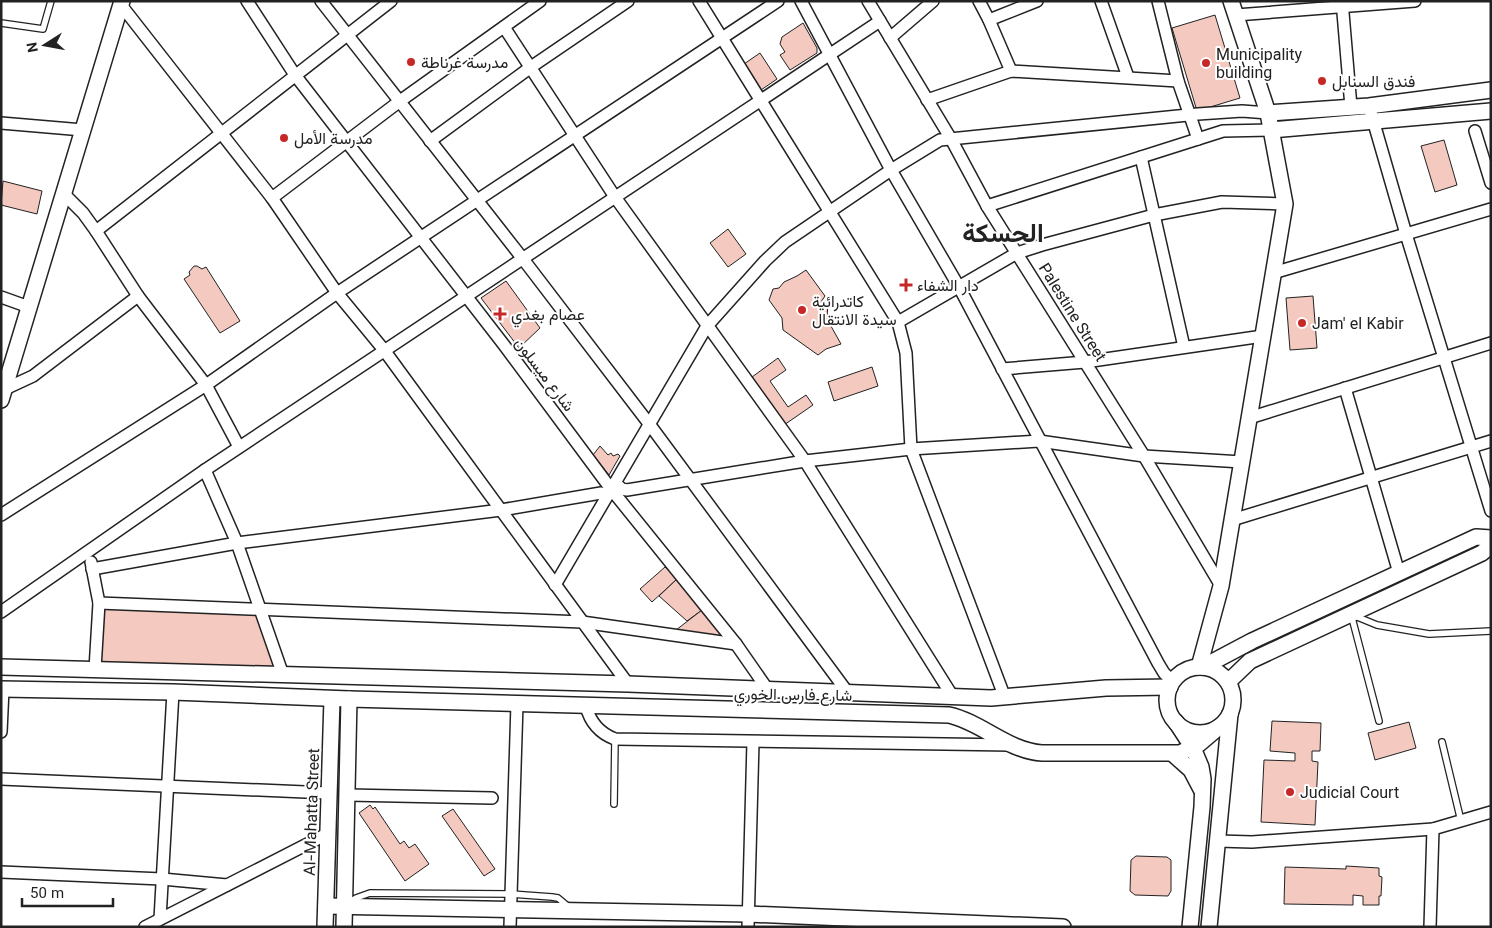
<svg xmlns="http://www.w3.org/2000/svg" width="1492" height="928" font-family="Georgia,Vazirmatn,serif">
  <rect width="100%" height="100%" fill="#fff"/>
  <g fill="#f3c9c0" stroke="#222">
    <path d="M1215 15 1240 98 1197 111 1172 28Z"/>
    <path d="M803 23 817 48V53L790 70 780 55 785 52 780 44 782 37Z"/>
    <path d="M760 53 777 79 761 90 744 64Z"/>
    <path d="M1444 140 1457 185 1435 192 1421 146Z"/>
    <path d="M3 181 42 191 37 214 1 205Z"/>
    <path d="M728 229 746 254 728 267 710 243Z"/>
    <path d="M194 266H197L202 269 206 267 240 321 220 333 184 279 190 275 189 272Z"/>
    <path d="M806 270 825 296 821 302 828 301 827 319 841 344 826 349 818 355 783 330 782 318 769 300 773 289 779 288 784 282 797 276Z"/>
    <path d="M506 281 540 328 519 348 481 298Z"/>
    <path d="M1313 296 1317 348 1290 350 1286 298Z"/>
    <path d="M778 358 786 370 770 381 788 407 806 395 813 405 784 425 752 377Z"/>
    <path d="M872 367 878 386 834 401 828 382Z"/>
    <path d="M600 446 608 455 611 453 613 456 618 454 620 456 609 475 593 455Z"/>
    <path d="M665 567 677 579 652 602 640 589Z"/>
    <path d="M677 579 702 610 687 621 659 596Z"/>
    <path d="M99 603 260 610 283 675 95 669Z"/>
    <path d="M702 610 724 639 676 630Z"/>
    <path d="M1272 721 1321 723 1320 751H1312V761L1318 762 1315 825 1261 822 1264 760 1295 761V753L1270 751Z"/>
    <path d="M1409 722 1416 748 1375 760 1368 733Z"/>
    <path d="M370 805 373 809 375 807 400 844 404 841 409 848 415 844 429 864 405 881 359 813Z"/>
    <path d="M453 809 495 869 484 876 442 816Z"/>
    <path d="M1136 856 1167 857 1171 860V891L1168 896 1135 895 1130 891 1131 860Z"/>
    <path d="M1346 866 1379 868V876L1382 877 1381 896H1379V905H1363V896L1353 895V905L1284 904 1285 867 1346 869Z"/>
  </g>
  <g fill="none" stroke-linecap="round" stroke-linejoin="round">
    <g stroke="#222" stroke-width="8">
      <g id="lane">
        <path d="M1 23 43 29 51 1"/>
        <path d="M1351 614 1379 721"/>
        <path d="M1355 616 1377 625 1429 634 1491 631"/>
        <path d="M1442 742 1461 821"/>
        <path d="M614 804 615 739"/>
        <path d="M348 903 356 898 370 893 511 894 552 897 558 898 570 908"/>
      </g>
    </g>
    <g stroke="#222" stroke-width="14">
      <g id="street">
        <path d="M247 1 295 75 504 345 611 489 736 644 768 690"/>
        <path d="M321 1 523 259 650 425 848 693"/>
        <path d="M699 1 898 322 906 353 911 449 1005 698"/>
        <path d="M801 1 891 170 959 287 1158 663 1164 673 1173 682"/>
        <path d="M868 1 951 139 987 206 1144 456 1221 586"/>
        <path d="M979 1 989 20 1011 71"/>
        <path d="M1101 1 1128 77"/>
        <path d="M1158 1 1178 81 1198 139"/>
        <path d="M1342 1 1351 107"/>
        <path d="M121 5 272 198 337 293 384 350 628 684"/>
        <path d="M1236 15 1415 1"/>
        <path d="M989 20 1037 1"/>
        <path d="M504 27 615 197 805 461 953 697"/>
        <path d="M890 38 933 1"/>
        <path d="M927 100 1011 71 1178 81"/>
        <path d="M1369 106 1406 234 1491 511"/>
        <path d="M1 123 83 130"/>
        <path d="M1475 131 1491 183"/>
        <path d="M430 141 531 67 628 1"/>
        <path d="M1141 157 1184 347"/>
        <path d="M64 194 83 213 96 231 138 296 206 385 239 447"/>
        <path d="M272 198 400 101 540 1"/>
        <path d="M987 206 1223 131 1271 130"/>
        <path d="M96 231 391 1"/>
        <path d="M1273 273 1491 209"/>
        <path d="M1 297 29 307"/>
        <path d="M898 322 1017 253 1042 245 1154 215 1222 202 1285 204"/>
        <path d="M1002 369 1085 362 1263 336"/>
        <path d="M1345 388 1399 573"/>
        <path d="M5 389 33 376 138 296"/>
        <path d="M1249 418 1491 343"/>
        <path d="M205 470 237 543 283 675"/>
        <path d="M615 483 622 489 627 490 805 461 911 449 1039 441 1144 456 1242 462"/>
        <path d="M1 515 206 385 337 293 778 1"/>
        <path d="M1232 520 1491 441"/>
        <path d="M91 562 99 603 95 669"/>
        <path d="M92 569 237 543 501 510 601 493 608 495"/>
        <path d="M555 585 707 326 765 261 785 242 891 170 940 140 1198 114 1242 111 1268 113"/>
        <path d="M99 603 582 622 736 644"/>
        <path d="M1 612 205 470 880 21"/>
        <path d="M586 706C590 722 599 733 615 739L1011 745"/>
        <path d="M1 732 3 689"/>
        <path d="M1 779 328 793"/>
        <path d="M348 795 492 798"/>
        <path d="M1218 841 1252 842 1433 829 1491 812"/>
        <path d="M1 872 162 879 227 885"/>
        <path d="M160 919 173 692"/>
        <path d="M145 927 327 834"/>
        <path d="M510 927 517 704"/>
        <path d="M748 927 753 742"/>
        <path d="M1430 927 1433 829"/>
      </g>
    </g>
    <g stroke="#222" stroke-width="18">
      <g id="secondary">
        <path d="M1268 113 1369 106 1491 90"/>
        <path d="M1271 130 1491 111"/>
        <path d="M1 400 122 1"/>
        <circle cx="1200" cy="700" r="33"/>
        <path d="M1 667 628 684 991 698 1106 688 1170 687"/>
        <path d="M1199 667 1221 586 1285 204 1268 113 1231 1"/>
        <path d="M1203 667 1252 641 1476 537 1491 538"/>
        <path d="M1228 682 1250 661 1482 553 1491 545"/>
        <path d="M1 689 173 692 349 699 949 715C981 722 1008 751 1042 753H1180L1199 744 1219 727"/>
        <path d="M1176 722 1193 748 1201 767 1203 779 1202 807 1190 927"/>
        <path d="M1173 754 1191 770 1201 789"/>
        <path d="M326 906 748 914 1063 927"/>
        <path d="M325 927 332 699"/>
        <path d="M344 927 349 699"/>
        <path d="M1209 927 1230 714"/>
      </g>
    </g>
    <use href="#lane" stroke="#fff" stroke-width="5.5"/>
    <use href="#street" stroke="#fff" stroke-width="11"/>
    <use href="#secondary" stroke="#fff" stroke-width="15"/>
  </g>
  <g fill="#c62828" stroke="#fff" stroke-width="2">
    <circle cx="411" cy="62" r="5"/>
    <circle cx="1206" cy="63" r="5"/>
    <circle cx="1322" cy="81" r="5"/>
    <circle cx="284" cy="138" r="5"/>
    <path d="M903.5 277.5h5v5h5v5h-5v5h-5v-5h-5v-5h5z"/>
    <circle cx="802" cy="310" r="5"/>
    <path d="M497.5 306.5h5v5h5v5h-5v5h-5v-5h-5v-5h5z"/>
    <circle cx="1302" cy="323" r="5"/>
    <circle cx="1290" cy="792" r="5"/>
  </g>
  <g text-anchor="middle" stroke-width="4" stroke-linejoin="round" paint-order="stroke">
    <g font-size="16" fill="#222" stroke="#fff" text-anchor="start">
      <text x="1216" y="60">Municipality<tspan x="1216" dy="18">building</tspan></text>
      <text x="421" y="68">مدرسة غرناطة</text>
      <text x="1332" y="87">فندق السنابل</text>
      <text x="294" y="144">مدرسة الأمل</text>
      <text x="917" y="291">دار الشفاء</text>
      <text x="812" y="307">كاتدرائية<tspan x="812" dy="18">سيدة الانتقال</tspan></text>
      <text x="511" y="320">عصام بغدي</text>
      <text x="1312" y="329">Jam' el Kabir</text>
      <text x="1300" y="798">Judicial Court</text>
    </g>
    <g font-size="16" fill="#222" stroke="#fff">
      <text transform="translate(1073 312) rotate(58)" y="6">Palestine Street</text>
      <text transform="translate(545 374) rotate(53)" y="6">شارع ميسلون</text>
      <text transform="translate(793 694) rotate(1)" y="6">شارع فارس الخوري</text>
      <text transform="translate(311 812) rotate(-88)" y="6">Al-Mahatta Street</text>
    </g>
    <g font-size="26" font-weight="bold" fill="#222" stroke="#fff">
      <text x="1003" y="242">الحسكة</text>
    </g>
  </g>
  <rect width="1492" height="928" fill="none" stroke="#222222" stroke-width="5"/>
  <g transform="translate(45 45) rotate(259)" stroke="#ffffff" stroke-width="4" paint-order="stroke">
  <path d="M0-4L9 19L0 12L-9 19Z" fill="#222222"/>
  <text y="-8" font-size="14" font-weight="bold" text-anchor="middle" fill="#222222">N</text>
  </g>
  <path d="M22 898v8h91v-8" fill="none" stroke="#222222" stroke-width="2.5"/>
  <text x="30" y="898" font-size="15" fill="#222222" stroke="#ffffff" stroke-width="4" paint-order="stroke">50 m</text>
</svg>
